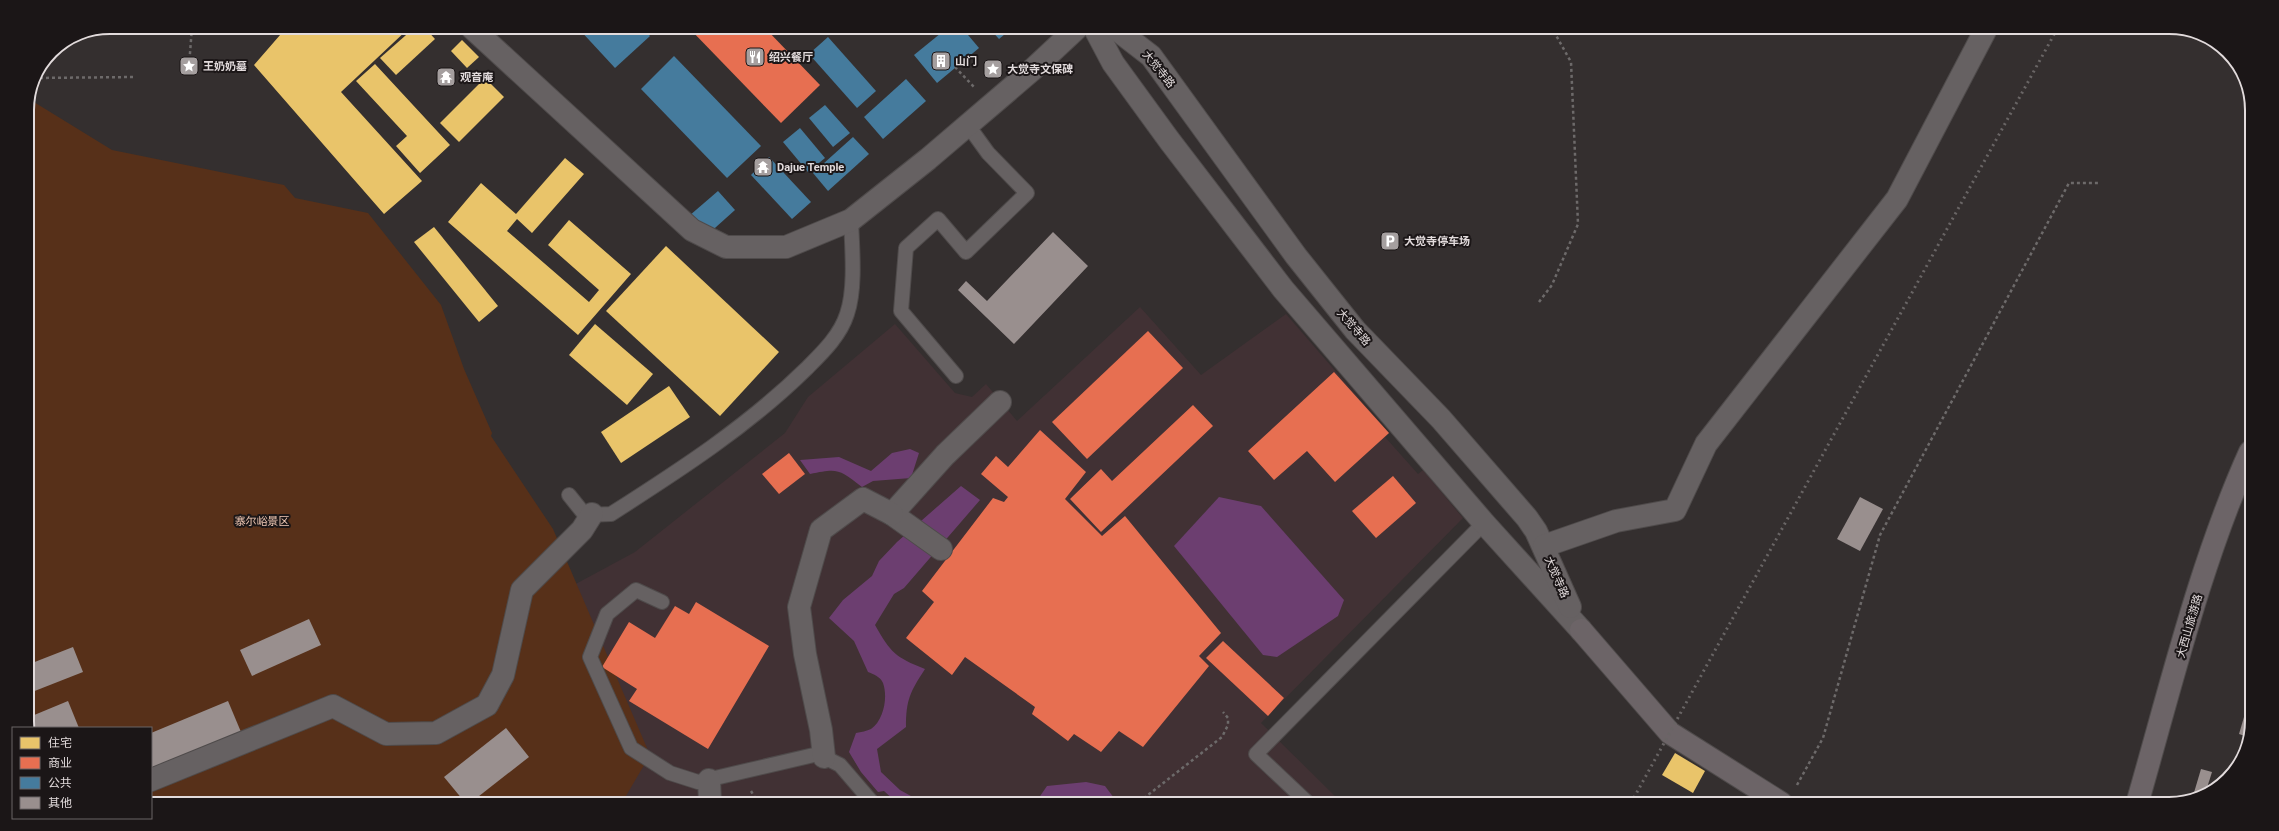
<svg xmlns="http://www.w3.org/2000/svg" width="2279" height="831" font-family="Roboto,'Noto Sans SC',sans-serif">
  <rect width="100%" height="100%" fill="#342f2f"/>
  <path fill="#413134" d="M1140 307 1201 375 1286 314 1389 433 1385 437 1418 474 1423 470 1463 518 1261 723 1341 802 619 801 559 593 635 552 785 433 808 397 895 324 955 393 972 397 986 384 1017 421Z"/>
  <path fill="#573019" d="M29 99 112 150 284 185 295 198 368 213 441 305 464 369 492 433 491 436 553 529 650 755 623 801 151 800V728H28Z"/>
  <g fill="#6c3e70">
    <path d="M910 449 919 453 911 478 873 481 862 487C839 469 838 468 810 474L800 460 839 457 871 471 892 453Z"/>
    <path d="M961 486 980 500 904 588 894 594 875 625C891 653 895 657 925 669 910 692 906 700 906 727L877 749 881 772 900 790 920 801H895L884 791 878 792 861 772 849 752 856 733C861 732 867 731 871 729 884 720 888 697 883 683 881 677 873 674 868 672L854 641 829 618 843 600 872 576 879 561 897 542Z"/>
    <path d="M1219 497 1261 506 1344 600 1338 616 1277 657 1263 655 1174 546Z"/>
    <path d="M1086 782 1105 786 1117 802H1036L1047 786Z"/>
  </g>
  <g fill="#e9c46a">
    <path d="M287 27 409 28 341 92 422 181 384 214 254 65Z"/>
    <path d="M414 28H425L435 39 396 75 380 58Z"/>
    <path d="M462 40 479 57 467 68 451 51Z"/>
    <path d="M375 64 450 145 420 173 396 146 407 136 356 81Z"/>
    <path d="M485 78 504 97 459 142 440 123Z"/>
    <path d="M565 158 584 174 532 233 517 219 507 231 589 302 599 290 548 245 569 220 631 274 578 335 448 222 481 183 516 214Z"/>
    <path d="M434 227 498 306 479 322 414 242Z"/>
    <path d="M666 246 779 352 720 416 606 311Z"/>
    <path d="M595 324 653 374 627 405 569 355Z"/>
    <path d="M669 386 690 417 621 463 601 432Z"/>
    <path d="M1675 753 1705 771 1693 793 1662 775Z"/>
  </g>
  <g fill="#e76f51">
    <path d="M689 28H765L820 85 781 123Z"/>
    <path d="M1148 331 1183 368 1087 459 1052 422Z"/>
    <path d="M1334 372 1389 433 1335 482 1307 451 1274 480 1248 451Z"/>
    <path d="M1193 405 1213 426 1101 532 1070 499 1101 469 1112 481Z"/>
    <path d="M1040 430 1086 472 1065 499 1102 536 1125 516 1221 633 1199 656 1209 666 1143 747 1119 731 1101 752 1074 734 1068 741 1032 714 1035 707 965 657 952 675 906 638 934 602 922 591 993 498 1004 502 1008 497 981 474 996 456 1008 467Z"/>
    <path d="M789 453 805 474 779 494 762 474Z"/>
    <path d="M1393 476 1416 503 1376 538 1352 511Z"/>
    <path d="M696 602 769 646 708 749 629 701 637 689 602 667 629 622 655 638 675 606 689 614Z"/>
    <path d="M1223 641 1284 698 1268 716 1206 658Z"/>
  </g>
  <g fill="#457b9d">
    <path d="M578 28H642L650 36 615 68Z"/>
    <path d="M946 29H963L979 48 937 83 914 55Z"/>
    <path d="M990 29H1011L999 39Z"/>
    <path d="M828 37 876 91 857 108 809 54Z"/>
    <path d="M674 56 761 146 727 178 641 89Z"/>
    <path d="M906 79 926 101 883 139 864 117Z"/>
    <path d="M825 105 850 133 833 147 809 118Z"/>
    <path d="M800 128 825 158 808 172 783 142Z"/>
    <path d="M853 137 869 154 828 191 813 173Z"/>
    <path d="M769 157 811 202 792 219 751 175Z"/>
    <path d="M718 191 735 210 706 236 689 216Z"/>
  </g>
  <g fill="#998f8e">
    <path d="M1053 232 1088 266 1014 344 958 290 966 281 987 301Z"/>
    <path d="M1860 497 1883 509 1860 551 1837 539Z"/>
    <path d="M309 619 321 645 252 676 240 650Z"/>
    <path d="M73 647 83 672 27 694V665Z"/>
    <path d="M68 701 79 728H28L27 718Z"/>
    <path d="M228 701 241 732 151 769V733Z"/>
    <path d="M2244 717 2248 718V737L2239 734Z"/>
    <path d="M506 728 529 757 474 800H463L444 777Z"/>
    <path d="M2201 769 2212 772 2206 791 2193 796Z"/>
  </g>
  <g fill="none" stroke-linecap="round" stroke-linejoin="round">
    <g stroke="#4f4b4b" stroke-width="16">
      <g id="lane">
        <path d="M956 376 901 311 906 248 938 219 966 252 1027 193 988 153 967 124"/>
        <path d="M569 495 585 515 611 514C680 470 748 426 806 369 822 353 840 336 847 314 856 288 852 247 851 220"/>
        <path d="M662 602 636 590 607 614 590 657 631 748 670 773 698 782 818 754 840 765 871 801"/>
        <path d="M1307 802 1256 754 1484 523"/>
      </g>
    </g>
    <g stroke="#4f4b4b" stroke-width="24">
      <g id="street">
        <path d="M472 28 692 230 726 247H786L851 220 928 159 1031 71 1076 29"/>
        <path d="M1095 29 1113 63 1169 140 1283 289 1484 523 1581 630"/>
        <path d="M1116 29 1151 56 1296 256 1355 330 1441 419 1527 518 1536 531 1570 607"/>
        <path d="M1544 546 1616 521 1675 510 1706 444 1897 199 1985 31"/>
        <path d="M941 549 892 514 945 455 1000 402"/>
        <path d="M824 757 821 730 805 654 799 607 821 530 863 499 892 514"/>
        <path d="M151 780 333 706 386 734 436 733 487 705 503 675 522 590 582 530 592 514"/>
        <path d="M709 780 710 801"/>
      </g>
    </g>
    <g stroke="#4f4b4b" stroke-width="24">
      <g id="secondary">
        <path d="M1581 630 1670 733 1781 803"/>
        <path d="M2137 804C2171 686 2200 563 2250 452"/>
      </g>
    </g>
    <g stroke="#6d6a6a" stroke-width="2.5" stroke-dasharray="3 3" stroke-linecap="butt">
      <path d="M189 66 192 27"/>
      <path d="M955 67 974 87"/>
      <path d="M34 78 136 77"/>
      <path d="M1539 302 1552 285 1578 224 1571 62 1553 30"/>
      <path d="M1797 785 1823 738 1880 535 2069 183H2100"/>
      <path d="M751 791 757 801"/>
      <path d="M1139 802 1222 737 1228 725V718L1223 712"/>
    </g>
    <use href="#lane" stroke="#666162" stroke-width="14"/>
    <use href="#street" stroke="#666162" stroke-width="22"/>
    <use href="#secondary" stroke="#6c6467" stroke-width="22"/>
    <path stroke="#696565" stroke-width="3" stroke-dasharray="2 4" stroke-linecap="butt" d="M1631 803 2056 31"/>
  </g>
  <defs>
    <g id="restaurant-square" transform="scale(1)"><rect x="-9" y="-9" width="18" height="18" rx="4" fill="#a59f9f" stroke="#1b1617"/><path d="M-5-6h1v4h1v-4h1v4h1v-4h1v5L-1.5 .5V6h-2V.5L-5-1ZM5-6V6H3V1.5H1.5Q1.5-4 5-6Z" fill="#fff"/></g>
    <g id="building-square" transform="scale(1)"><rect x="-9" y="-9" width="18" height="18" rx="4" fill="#a59f9f" stroke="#1b1617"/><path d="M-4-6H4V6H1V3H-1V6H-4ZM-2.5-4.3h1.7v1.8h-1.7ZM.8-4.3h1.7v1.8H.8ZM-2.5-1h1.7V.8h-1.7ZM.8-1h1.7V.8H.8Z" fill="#fff"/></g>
    <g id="sight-square" transform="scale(1)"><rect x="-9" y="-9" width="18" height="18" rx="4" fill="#a59f9f" stroke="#1b1617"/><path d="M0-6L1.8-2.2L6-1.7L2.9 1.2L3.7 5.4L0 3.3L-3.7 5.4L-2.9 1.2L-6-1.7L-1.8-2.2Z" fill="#fff"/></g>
    <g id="temple-square" transform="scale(1)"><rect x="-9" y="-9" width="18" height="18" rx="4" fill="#a59f9f" stroke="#1b1617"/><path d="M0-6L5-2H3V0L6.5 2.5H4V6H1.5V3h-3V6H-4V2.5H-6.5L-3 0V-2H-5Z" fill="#fff"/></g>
    <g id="parking-square" transform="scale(1)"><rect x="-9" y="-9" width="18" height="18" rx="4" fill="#a59f9f" stroke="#1b1617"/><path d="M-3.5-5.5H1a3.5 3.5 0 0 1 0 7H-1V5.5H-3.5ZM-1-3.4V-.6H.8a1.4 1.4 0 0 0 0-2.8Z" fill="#fff"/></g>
  </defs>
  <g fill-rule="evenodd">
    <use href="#restaurant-square" x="755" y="57"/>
    <use href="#building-square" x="941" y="61"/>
    <use href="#sight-square" x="189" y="66"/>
    <use href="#sight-square" x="993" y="69"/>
    <use href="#temple-square" x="446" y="77"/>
    <use href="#temple-square" x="763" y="167"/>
    <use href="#parking-square" x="1390" y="241"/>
  </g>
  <g text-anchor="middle" stroke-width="4" stroke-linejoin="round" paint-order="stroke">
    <g font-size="11" font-weight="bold" fill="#e2dbdc" stroke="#1b1617" text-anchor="start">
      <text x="769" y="61">绍兴餐厅</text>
      <text x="955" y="65">山门</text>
      <text x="203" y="70">王奶奶墓</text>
      <text x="1007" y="73">大觉寺文保碑</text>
      <text x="460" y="81">观音庵</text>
      <text x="777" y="171">Dajue Temple</text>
      <text x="1404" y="245">大觉寺停车场</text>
    </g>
    <g font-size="11" fill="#e2dbdc" stroke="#1b1617">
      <text transform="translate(1159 69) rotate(51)" y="4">大觉寺路</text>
      <text transform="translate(1354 327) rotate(49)" y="4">大觉寺路</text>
      <text transform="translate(1557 577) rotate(66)" y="4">大觉寺路</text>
      <text transform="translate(2189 626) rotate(-74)" y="4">大西山旅游路</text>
    </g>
    <g font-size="11" fill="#f2cab6" stroke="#1b1617">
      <text x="262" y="525">寨尔峪景区</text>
    </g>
  </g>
  <path d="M0 0H2279V831H0ZM110 34H2169A76 76 0 0 1 2245 110V721A76 76 0 0 1 2169 797H110A76 76 0 0 1 34 721V110A76 76 0 0 1 110 34Z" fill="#1b1617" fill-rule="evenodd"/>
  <path fill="none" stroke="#e2dbdc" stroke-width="2" d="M110 34H2169A76 76 0 0 1 2245 110V721A76 76 0 0 1 2169 797H110A76 76 0 0 1 34 721V110A76 76 0 0 1 110 34Z"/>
  <rect x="12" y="727" width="140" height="92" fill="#1b1617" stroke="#6b6566"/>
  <rect x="20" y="737" width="20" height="12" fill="#e9c46a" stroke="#6b6566"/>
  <text x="48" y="747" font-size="12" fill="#e2dbdc">住宅</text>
  <rect x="20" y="757" width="20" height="12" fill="#e76f51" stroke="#6b6566"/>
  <text x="48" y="767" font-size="12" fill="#e2dbdc">商业</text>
  <rect x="20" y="777" width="20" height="12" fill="#457b9d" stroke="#6b6566"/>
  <text x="48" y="787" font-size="12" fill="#e2dbdc">公共</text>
  <rect x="20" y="797" width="20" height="12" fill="#998f8e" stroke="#6b6566"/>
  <text x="48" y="807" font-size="12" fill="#e2dbdc">其他</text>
</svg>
